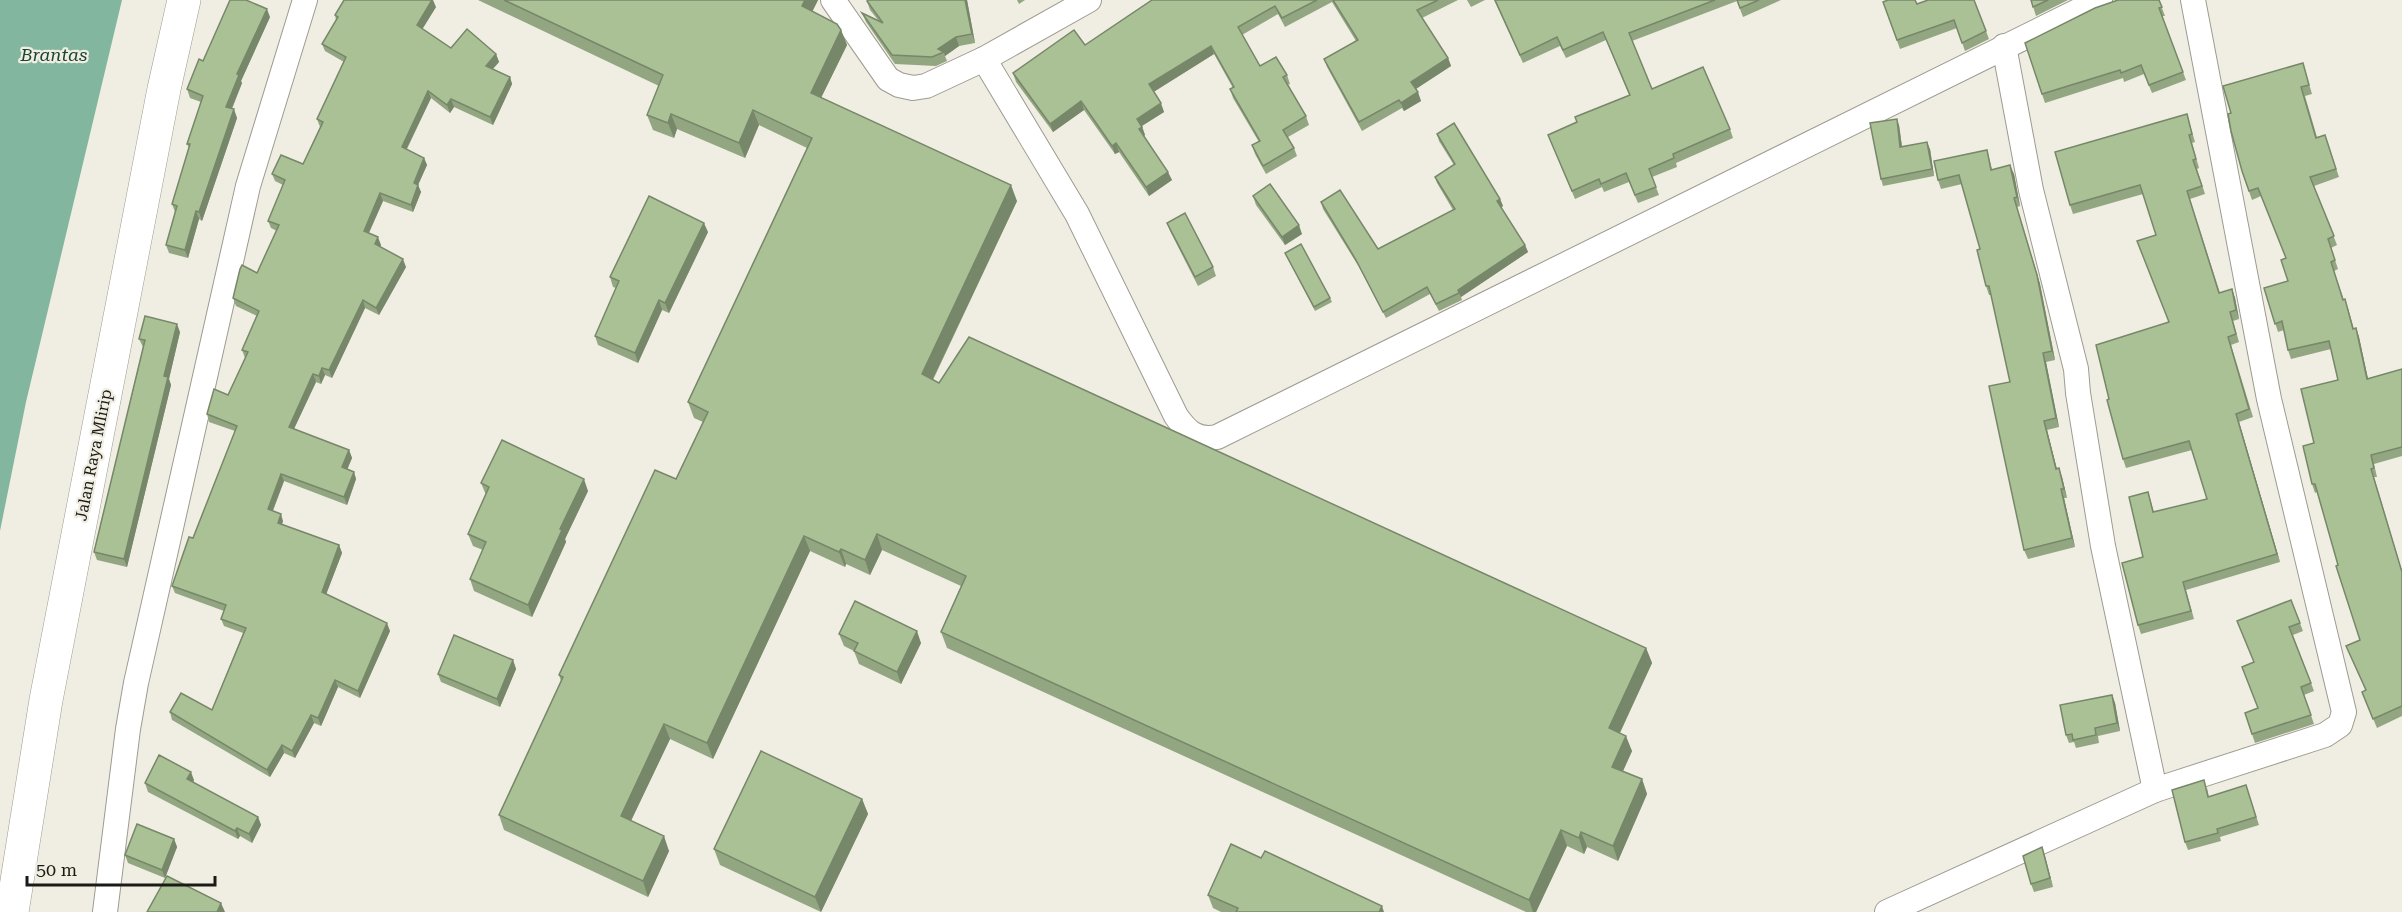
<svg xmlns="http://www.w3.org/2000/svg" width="2402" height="912" font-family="'Roboto Serif',serif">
  <rect width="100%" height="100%" fill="#f0eee2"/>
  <path fill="#82b69e" d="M0 0H122L26 402 0 531Z"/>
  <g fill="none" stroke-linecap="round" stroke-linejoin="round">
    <g stroke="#9d9b90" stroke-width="26">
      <g id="street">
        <path d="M833 0 888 79 899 85 913 88 926 86 984 59 1089 0"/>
        <path d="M2004 46 2031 190 2076 369 2078 393 2103 546 2155 790 2325 735 2340 725 2344 712 2269 399 2193 0"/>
        <path d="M984 59 1077 214 1176 416C1187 432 1197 441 1217 437L2100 0"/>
        <path d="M105 912 128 729 136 683 248 186 305 0"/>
        <path d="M1887 912 2155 790"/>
      </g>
    </g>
    <g stroke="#9d9b90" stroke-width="34">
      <path id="primary" d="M12 912 46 700 164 89 184 0"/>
    </g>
    <use href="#street" stroke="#fff" stroke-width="24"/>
    <use href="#primary" stroke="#fff" stroke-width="33"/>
  </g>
  <g fill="#92a681">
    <path d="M478 0H818L812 12 841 30 847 45 821 98 1017 201 933 380 939 383 1646 648 1652 663 1620 733 1632 751 1623 771 1642 779 1647 794 1618 861 1587 847 1584 854 1567 846 1536 912H1526L947 648 941 632 961 586 882 550 870 575 846 564 845 567 810 551 713 759 670 739 631 821 669 851 648 897 504 830 499 815 561 681 559 675 676 479 703 422 694 418 688 402 807 148 759 125 745 158 677 129 674 138 653 130 647 115 659 86Z"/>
    <path d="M967 0 975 43 959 46 945 56 947 61 936 66 895 64 866 22 862 13 878 20 870 10 867 1Z"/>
    <path d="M1017 0H1025L1019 4Z"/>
    <path d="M1152 0H1458L1422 18 1448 58 1451 66 1416 89 1421 101 1404 111 1402 108 1362 131 1327 67 1324 59 1356 41 1332 2 1285 27 1278 14 1242 35 1260 66 1287 75 1290 84 1287 85 1306 116 1309 125 1288 137 1294 148 1297 156 1266 174 1255 154 1252 145 1259 142 1233 98 1230 89 1233 88 1214 54 1153 92 1164 112 1142 126 1145 135 1144 136 1172 180 1149 196 1119 152 1115 154 1084 110 1053 132 1016 82 1013 73 1085 45Z"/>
    <path d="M1467 0H1485L1471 7Z"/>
    <path d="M1494 0H1781L1743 17 1737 1 1632 41 1652 89 1730 129 1733 138 1676 163 1677 167 1652 177 1659 195 1638 203 1629 182 1604 192 1602 187 1575 199 1548 135 1577 122 1629 95 1606 40 1566 58 1560 46 1523 63Z"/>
    <path d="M1974 0 1989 39 1965 51 1957 28 1900 49 1883 2 1917 4Z"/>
    <path d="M2031 0H2068L2036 16Z"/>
    <path d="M2159 0 2165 16H2162L2186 80 2152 93 2144 74 2124 82 2123 78 2045 103 2025 43Z"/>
    <path d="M436 7 422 29 451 48 496 54 499 62 493 69 510 77 512 84 493 125 454 107 450 113 431 98 407 149 424 158 427 165 418 185 421 192 413 212 383 201 369 233 381 245 380 247 406 267 379 315 365 308 332 378 325 375 321 384 316 382 294 429 349 450 352 458 347 469 354 472 356 479 347 505 284 481 273 511 283 521 282 524 339 545 342 553 326 594 390 631 360 698 338 687 321 726 314 723 295 758 284 753 270 777 172 720 170 712 212 710 243 633 224 626 221 619 224 611 175 593 172 586 193 538 235 431 209 422 207 414 228 395 245 358 242 350 257 316 236 306 233 298 257 273 277 231 271 228 268 221 283 185 275 181 272 174 303 164 320 127 317 119 344 62 325 51 322 44 336 20 335 15Z"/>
    <path d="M270 17 241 81 242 83 232 109 237 118 202 221 199 219 188 258 169 253 166 245 175 212 172 204 189 148 187 144 201 102 190 98 187 89 203 61Z"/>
    <path d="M2303 63 2312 94 2305 96 2317 137 2325 135 2339 177 2314 186 2337 245 2331 248 2338 269 2334 271 2344 300 2348 308 2354 329 2356 328 2359 337 2368 379 2402 369V456L2374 464 2377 477H2374L2402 571V716L2377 728 2362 692 2366 691 2346 646 2360 640 2317 492 2315 493 2312 484 2314 443 2338 380 2331 349 2291 359 2288 350 2284 330 2278 332 2264 288 2288 281 2286 258 2261 196 2252 200 2242 171 2231 113Z"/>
    <path d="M2187 114 2195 142 2192 143 2199 168 2197 169 2205 194 2190 199 2220 293 2232 289 2235 298 2239 319 2233 321 2239 342 2231 345 2253 417 2239 422 2280 562 2186 590 2194 619 2141 634 2138 625 2148 492 2154 512 2207 499 2192 450 2126 468 2123 459 2109 399 2169 323 2156 235 2143 194 2073 214 2070 205Z"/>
    <path d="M1899 125 1902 147 1930 149 1934 176 1883 186 1881 179Z"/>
    <path d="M1437 134 1500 199 1503 206 1501 207 1525 245 1528 252 1461 297 1462 300 1439 311 1430 294 1386 318 1359 267 1323 209 1321 202 1378 249 1453 210 1437 183 1435 177 1454 165 1439 141Z"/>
    <path d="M1987 150 1992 169 2014 174 2020 206 2017 207 2040 284 2055 360 2046 362 2059 427 2047 430 2057 469 2062 477 2067 498H2064L2075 547 2028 559 2024 550 2010 382 1991 295H1989L1986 286 1980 249 1962 184 1941 189 1938 180Z"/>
    <path d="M1253 196 1302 234 1285 245 1256 205Z"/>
    <path d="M1167 223 1213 267 1216 276 1198 286 1170 231Z"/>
    <path d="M708 232 669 313 662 310 638 363 598 345 595 336 616 288 613 287 610 277Z"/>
    <path d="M1285 253 1330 298 1332 302 1315 311Z"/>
    <path d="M180 332 169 379 171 385 127 567 97 560 94 552 143 347 139 339Z"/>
    <path d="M481 483 588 491 565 539 566 542 532 617 474 591 470 579 483 550 473 546 468 534 486 495Z"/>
    <path d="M2291 600 2303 631 2293 635 2314 691 2304 695 2314 724 2255 743 2245 713 2258 708Z"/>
    <path d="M839 634 921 643 901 684 859 664 854 651 844 646Z"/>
    <path d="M513 660 516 669 500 707 441 682 438 674Z"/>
    <path d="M2112 695 2115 703 2120 731 2098 736 2099 743 2076 748 2074 742 2069 743 2066 735Z"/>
    <path d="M194 780 193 783 258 817 261 825 252 843 240 836 238 839 148 792 145 783Z"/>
    <path d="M2246 785 2259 825 2220 837 2221 841 2188 850 2185 842 2207 788 2209 797Z"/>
    <path d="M862 799 868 814 821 912 720 865 714 849Z"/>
    <path d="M174 839 177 847 165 878 128 863 125 855Z"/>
    <path d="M2042 847 2053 887 2034 892 2031 884Z"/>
    <path d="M1208 895 1384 912H1221L1213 908Z"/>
  </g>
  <g fill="#778769">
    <path d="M432 0H433L436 7 420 33 417 25Z"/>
    <path d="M805 0H818L807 22 802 6Z"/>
    <path d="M965 0H967L975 43 972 34Z"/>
    <path d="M267 9 270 17 241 81 242 83 229 115 226 107 237 74Z"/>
    <path d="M841 30 847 45 816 108 811 93Z"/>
    <path d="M956 37 959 46 945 56 944 52 938 49Z"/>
    <path d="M1211 46 1214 54 1152 93 1149 84Z"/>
    <path d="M496 54 499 62 489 73 486 66Z"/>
    <path d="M1448 58 1451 66 1414 90 1411 82Z"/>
    <path d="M510 77 512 84 493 125 490 117Z"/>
    <path d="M428 91 431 98 404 154 402 147Z"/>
    <path d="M1418 92 1421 101 1404 111 1401 103Z"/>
    <path d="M451 99 454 107 450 113 447 105Z"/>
    <path d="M1081 101 1084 110 1053 132 1050 124Z"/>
    <path d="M1161 103 1164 112 1140 127 1137 119Z"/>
    <path d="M234 109 237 118 202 221 199 212Z"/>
    <path d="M753 110 759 125 745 158 739 143Z"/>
    <path d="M671 114 677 129 674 138 668 123Z"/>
    <path d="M1897 119 1899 125 1903 154 1900 147Z"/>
    <path d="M1142 127 1145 135 1142 138 1139 129Z"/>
    <path d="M1927 142 1930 149 1934 176 1932 169Z"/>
    <path d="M1116 143 1119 152 1115 154 1112 146Z"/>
    <path d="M424 158 427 165 418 185 421 192 413 212 411 205 414 183Z"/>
    <path d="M2010 165 2014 174 2020 206 2017 197Z"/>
    <path d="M1168 172 1172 180 1149 196 1146 187Z"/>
    <path d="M1011 185 1017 201 928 389 922 374Z"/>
    <path d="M380 193 383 201 366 239 364 231Z"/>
    <path d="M2014 198 2040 284 2055 360 2052 351Z"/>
    <path d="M1500 199 1503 206 1500 208 1497 201Z"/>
    <path d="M196 211 199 219 188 258 185 250Z"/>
    <path d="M704 223 708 232 669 313 665 303Z"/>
    <path d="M1299 225 1302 234 1285 245 1282 237Z"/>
    <path d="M378 237 381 245 378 252 375 244Z"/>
    <path d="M1525 245 1528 252 1461 297 1458 290Z"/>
    <path d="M403 259 406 267 379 315 376 308Z"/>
    <path d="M2232 289 2235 298 2239 319 2236 310Z"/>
    <path d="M363 300 365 308 332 378 329 370Z"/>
    <path d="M659 300 662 310 638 363 635 353Z"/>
    <path d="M177 324 180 332 169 379 171 385 127 567 124 559 164 376Z"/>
    <path d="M2356 328 2359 337 2370 388 2367 379Z"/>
    <path d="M2043 353 2046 362 2059 427 2056 418Z"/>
    <path d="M322 368 325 375 321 384 319 376Z"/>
    <path d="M313 374 316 382 291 435 289 427Z"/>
    <path d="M2236 414 2239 422 2280 562 2277 554Z"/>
    <path d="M2044 421 2047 430 2059 478 2056 469Z"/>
    <path d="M349 450 352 458 345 475 342 467Z"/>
    <path d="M2059 468 2062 477 2067 498 2064 489Z"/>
    <path d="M354 472 356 479 347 505 344 497Z"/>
    <path d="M281 474 284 481 270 517 268 509Z"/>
    <path d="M584 479 588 491 565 539 566 542 532 617 528 605 560 529Z"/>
    <path d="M2061 489 2064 498 2075 547 2072 538Z"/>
    <path d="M281 514 283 521 280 530 278 523Z"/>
    <path d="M877 534 882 550 870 575 865 560Z"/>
    <path d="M804 536 810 551 713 759 707 743Z"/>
    <path d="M339 545 342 553 324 600 322 592Z"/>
    <path d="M841 549 846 564 845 567 839 552Z"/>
    <path d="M387 623 390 631 360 698 358 691Z"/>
    <path d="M917 631 921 643 901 684 897 672Z"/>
    <path d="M1646 648 1652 663 1615 743 1609 728Z"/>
    <path d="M513 660 516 669 500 707 497 699Z"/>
    <path d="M335 680 338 687 321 726 318 718Z"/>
    <path d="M2112 695 2115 703 2120 731 2117 723Z"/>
    <path d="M311 715 314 723 295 758 292 751Z"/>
    <path d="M664 724 670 739 626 831 621 816Z"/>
    <path d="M1626 736 1632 751 1618 782 1612 767Z"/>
    <path d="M282 745 284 753 270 777 267 770Z"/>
    <path d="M191 772 194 780 190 788 187 779Z"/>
    <path d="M1642 779 1647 794 1618 861 1613 846Z"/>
    <path d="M862 799 868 814 821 912 815 897Z"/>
    <path d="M258 817 261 825 252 843 249 834Z"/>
    <path d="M237 828 240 836 238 839 235 831Z"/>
    <path d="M1561 830 1567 846 1536 912H1533L1529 900Z"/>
    <path d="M1581 832 1587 847 1584 854 1579 838Z"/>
    <path d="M664 836 669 851 648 897 643 881Z"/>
    <path d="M174 839 177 847 165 878 162 870Z"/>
    <path d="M2042 847 2045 856 2053 887 2050 878Z"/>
    <path d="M221 903 225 912H217Z"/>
    <path d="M1382 906 1384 912H1379Z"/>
  </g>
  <g fill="#aac196" stroke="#778769" stroke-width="1.5">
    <path d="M230 0H246L267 9 237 74 239 75 226 107 234 109 199 212 196 211 185 250 166 245 177 206 172 204 190 144H187L203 96 187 89 199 59 203 61Z"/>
    <path d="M344 0H432L417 25 451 48 467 29 496 54 486 66 510 77 490 117 451 99 447 105 428 91 402 147 424 158 414 183 418 185 411 205 380 193 364 231 378 237 375 244 403 259 376 308 363 300 329 370 322 368 319 376 313 374 289 427 349 450 342 467 354 472 344 497 281 474 268 509 281 514 278 523 339 545 322 592 387 623 358 691 335 680 318 718 311 715 292 751 282 745 267 770 170 712 181 693 212 710 246 628 221 619 226 605 172 586 189 537 193 538 237 426 207 414 214 389 228 395 248 352 242 350 259 311 233 298 240 269 242 265 257 273 279 225 268 221 285 180 272 174 281 155 303 164 323 122 317 119 346 57 322 44 338 17 335 15Z"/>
    <path d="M504 0H805L802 6 837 24 841 30 811 93 1011 185 922 374 939 383 969 337 1646 648 1609 728 1626 736 1612 767 1642 779 1613 846 1581 832 1579 838 1561 830 1529 900 941 632 966 576 877 534 865 560 841 549 839 552 804 536 707 743 664 724 621 816 664 836 643 881 499 815 563 677 559 675 655 470 676 479 708 412 688 402 812 138 753 110 739 143 671 114 668 123 647 115 663 75Z"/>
    <path d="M868 0H965L972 34 956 37 938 49 944 52 932 57 892 55 862 13 883 23 867 1Z"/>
    <path d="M1152 0H1317L1282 18 1275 6 1238 27 1260 66 1276 57 1287 75 1283 77 1306 116 1283 130 1294 148 1263 166 1252 145 1260 141 1230 89 1234 87 1211 46 1149 84 1161 103 1137 119 1142 127 1139 129 1168 172 1146 187 1116 143 1112 146 1081 101 1050 124 1013 73 1074 30 1085 45Z"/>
    <path d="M1333 0H1438L1417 10 1448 58 1411 82 1418 92 1401 103 1399 100 1359 122 1324 59 1358 40Z"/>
    <path d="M1495 0H1715L1629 33 1652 89 1703 67 1730 129 1673 154 1674 158 1649 169 1656 187 1635 195 1626 173 1601 184 1599 179 1572 191 1548 135 1577 122 1575 117 1630 95 1603 32 1563 50 1557 37 1520 55Z"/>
    <path d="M1737 0H1759L1740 8Z"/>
    <path d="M1888 0H1915L1917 4 1928 0H1974L1986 31 1962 43 1954 20 1897 40 1883 2Z"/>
    <path d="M2031 0H2048L2033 7Z"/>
    <path d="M2118 0H2159L2162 7 2159 8 2183 72 2149 85 2141 65 2121 73 2120 70 2042 94 2025 43 2095 8Z"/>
    <path d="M2303 63 2309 85 2301 87 2316 138 2325 135 2336 169 2310 177 2334 236 2328 239 2335 260 2331 262 2343 300 2345 299 2353 329 2356 328 2367 379 2402 369V447L2371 455 2374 468 2371 469 2402 572V706L2373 719 2362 692 2366 690 2346 646 2360 640 2336 566 2338 565 2315 484H2312L2303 446 2314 443 2301 389 2338 380 2329 341 2288 350 2282 321 2275 324 2264 288 2288 281 2281 260 2286 258 2258 188 2249 191 2242 171 2231 131 2228 114 2231 113 2223 86Z"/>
    <path d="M2187 114 2192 134 2189 135 2196 159 2193 160 2202 186 2187 191 2219 293 2232 289 2236 310 2230 312 2236 334 2228 337 2249 409 2236 414 2277 554 2183 582 2191 611 2138 625 2122 563 2143 557 2129 497 2148 492 2153 512 2207 499 2189 441 2123 459 2107 400 2109 399 2096 345 2169 322 2137 241 2156 235 2140 185 2070 205 2055 152Z"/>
    <path d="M1897 119 1900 147 1927 142 1932 169 1881 179 1870 123Z"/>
    <path d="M1454 123 1500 199 1497 201 1525 245 1458 290 1459 293 1436 304 1427 287 1383 312 1356 260 1321 202 1340 190 1378 249 1455 209 1435 177 1455 164 1437 134Z"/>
    <path d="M1987 150 1991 170 2010 165 2017 197 2014 198 2037 275 2052 351 2043 353 2056 418 2044 421 2056 469 2059 468 2064 489H2061L2072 538 2024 550 1989 386 2010 382 1989 286H1986L1977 250 1980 249 1959 175 1938 180 1934 161Z"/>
    <path d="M1270 184 1299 225 1282 237 1253 196Z"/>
    <path d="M649 196 704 223 665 303 659 300 635 353 595 336 619 281 610 277Z"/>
    <path d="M1185 213 1213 267 1195 277 1167 223Z"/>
    <path d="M1301 244 1330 298 1314 307 1285 253Z"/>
    <path d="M145 316 177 324 164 376 168 377 124 559 94 552 145 340 139 339Z"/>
    <path d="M502 440 584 479 560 529 562 530 528 605 470 579 486 542 468 534 489 487 481 483Z"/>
    <path d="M2291 600 2300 623 2289 627 2311 683 2301 687 2311 715 2252 734 2245 713 2258 708 2242 667 2254 662 2237 621Z"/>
    <path d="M855 601 917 631 897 672 854 651 858 643 839 634Z"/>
    <path d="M454 635 513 660 497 699 438 674Z"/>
    <path d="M2112 695 2117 723 2095 728 2096 735 2073 740 2072 734 2066 735 2060 705Z"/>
    <path d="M761 751 862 799 815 897 714 849Z"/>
    <path d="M159 755 191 772 187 779 258 817 249 834 237 828 235 831 145 783Z"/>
    <path d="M2204 780 2208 797 2246 785 2256 817 2217 829 2218 833 2185 842 2172 790Z"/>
    <path d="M137 824 174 839 162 870 125 855Z"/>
    <path d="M1231 844 1261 858 1265 851 1382 906 1379 912H1236L1238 908 1208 895Z"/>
    <path d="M2042 847 2050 878 2031 884 2023 856Z"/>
    <path d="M167 876 221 903 217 912H147Z"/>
  </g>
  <g text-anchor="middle" stroke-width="4.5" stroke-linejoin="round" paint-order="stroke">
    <g font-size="16" fill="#1b1a16" stroke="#f0eee2">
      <text transform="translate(93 455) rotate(-79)" y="6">Jalan Raya Mlirip</text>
    </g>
    <g font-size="18" font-style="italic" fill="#194533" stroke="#f0eee2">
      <text x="54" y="61">Brantas</text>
    </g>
  </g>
  <path d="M27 876v9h188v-9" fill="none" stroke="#1b1a16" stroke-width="3"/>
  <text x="36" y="876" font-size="18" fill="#1b1a16" stroke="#f0eee2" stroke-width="4.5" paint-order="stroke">50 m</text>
</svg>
